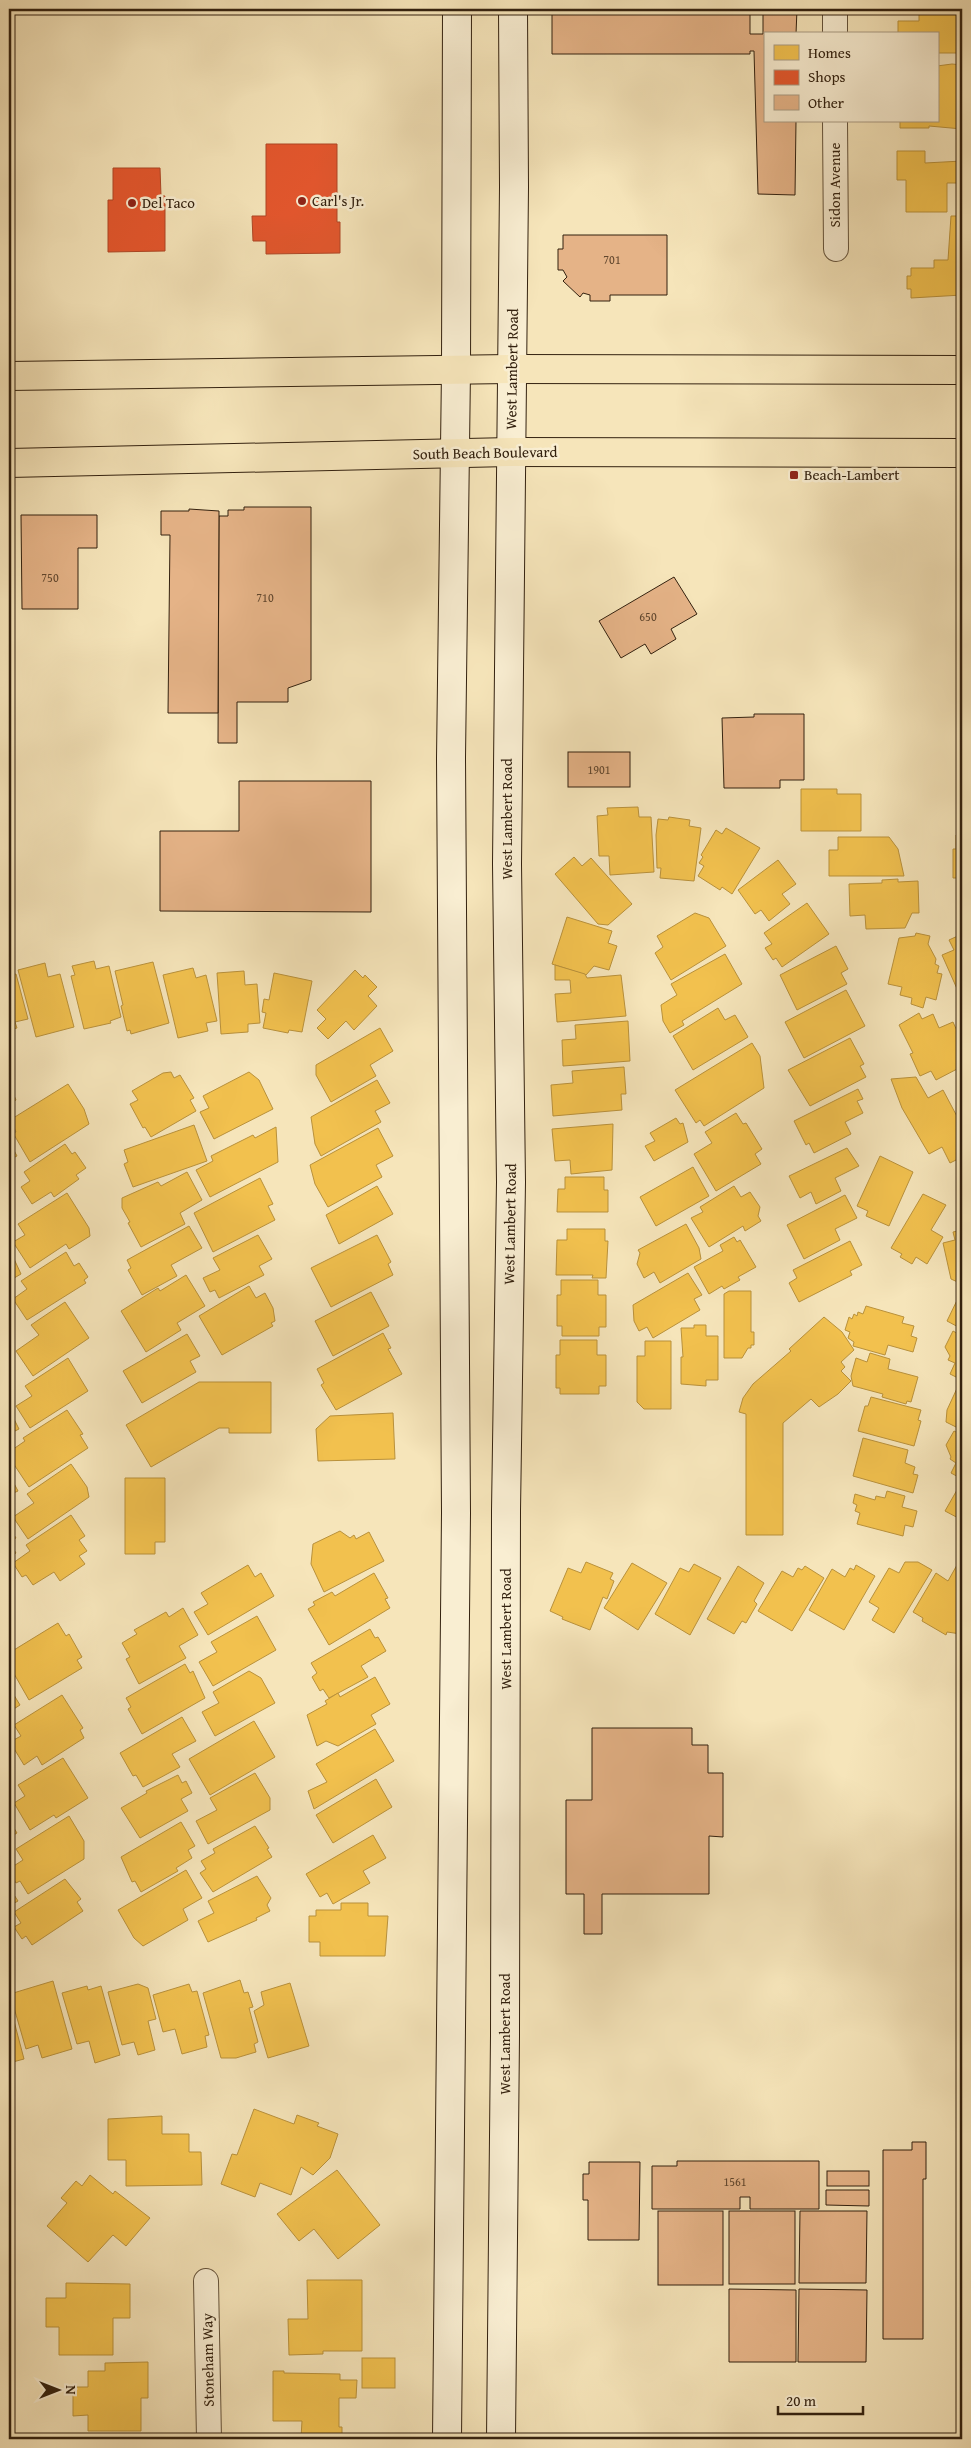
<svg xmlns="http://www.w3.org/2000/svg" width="971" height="2448" font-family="'Gentium Book Plus',serif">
  <rect width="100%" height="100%" fill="#f6e5ba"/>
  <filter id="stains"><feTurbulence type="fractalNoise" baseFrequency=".004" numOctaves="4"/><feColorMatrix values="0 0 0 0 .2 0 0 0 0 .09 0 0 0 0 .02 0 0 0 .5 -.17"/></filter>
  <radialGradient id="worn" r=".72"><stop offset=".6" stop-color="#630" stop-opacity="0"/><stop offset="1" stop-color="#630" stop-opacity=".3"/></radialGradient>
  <g fill="#f2c14e" stroke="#b9913b">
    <path d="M919 9H957V19H962V53H937V34H898V21H919Z"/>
    <path d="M952 64 962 65V129L929 126V128H900V121H937V66Z"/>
    <path d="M897 151H925V163L962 161V183H947V212H906V180H897Z"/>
    <path d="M951 216H962V295L911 298V289H907V276H911V268H934V260H948Z"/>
    <path d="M801 789H837V794H861V831H801Z"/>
    <path d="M638 807 639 817H651L654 872 610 875 609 856H599L597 816 608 815 607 808Z"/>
    <path d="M669 817 690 820 689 826 701 828 694 881 660 878 661 868H657L656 835 658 819 668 820Z"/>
    <path d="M726 828 760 848 732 894 722 887 720 890 698 876 704 866 699 863 703 857 701 855 716 830 722 834Z"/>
    <path d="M956 835H962V878H953V849H956Z"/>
    <path d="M838 837H889L898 849 904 876H829V850H838Z"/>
    <path d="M574 857 582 866 591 858 632 904 608 925 598 924 555 874Z"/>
    <path d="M778 860 796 884 782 894 790 904 769 921 761 910 755 914 738 890Z"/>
    <path d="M898 879V882L918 881 919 913H912L905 928 866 929 865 915 850 916 849 884 882 883V880Z"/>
    <path d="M807 903 829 934 782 967 776 958 773 960 765 948 772 944 764 933Z"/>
    <path d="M695 913 709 918 726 946 671 980 655 953 663 947 657 936Z"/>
    <path d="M567 917 612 931 608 943 617 946 609 970 594 966 586 975 552 964Z"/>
    <path d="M916 933 930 936 928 944 936 959 935 964 939 966 937 973 942 974 936 1000 926 997 923 1008 911 1004 912 998 900 995 902 987 888 984 899 938 915 936Z"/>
    <path d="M962 934V1000L942 955 954 950 949 940Z"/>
    <path d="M836 946 848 969 841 973 847 984 797 1010 780 975Z"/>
    <path d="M725 954 742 984 682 1021 684 1025 670 1033 663 1021 661 1005 677 995 671 984Z"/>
    <path d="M94 961 96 969 109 966 121 1017 110 1021 111 1023 84 1029 71 976 75 975 72 966Z"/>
    <path d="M153 962 169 1023 131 1034 130 1030 127 1031 121 1006 123 1005 115 971Z"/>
    <path d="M45 963 48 977 60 974 74 1027 36 1037 18 970Z"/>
    <path d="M555 965 585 974 587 978 621 975 626 1016 557 1022 555 994 571 993 570 980H555Z"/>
    <path d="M193 968 196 978 206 975 217 1021 206 1023 208 1031 178 1038 163 975Z"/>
    <path d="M355 970 363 978 365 975 377 987 368 996 377 1006 354 1030 346 1021 328 1039 317 1028 326 1019 317 1010Z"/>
    <path d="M244 971 245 985 257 984 260 1023 248 1024V1032L221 1034 217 973Z"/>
    <path d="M274 973 312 981 302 1032 289 1030 288 1033 263 1028 266 1013 262 1012 264 999 269 1000Z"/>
    <path d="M16 974 28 1019 15 1022 17 1028 9 1030V976Z"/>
    <path d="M846 990 865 1026 804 1058 785 1022Z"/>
    <path d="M718 1008 725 1020 735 1015 748 1037 693 1070 673 1036Z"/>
    <path d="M919 1013 922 1019 933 1014 939 1028 953 1022 962 1042V1062L957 1065 959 1068 936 1080 931 1071 920 1076 910 1054 913 1053 899 1025Z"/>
    <path d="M628 1021 630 1061 563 1066 562 1040 576 1039 575 1025Z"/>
    <path d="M380 1028 393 1051 370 1065 376 1076 331 1102 316 1075V1065Z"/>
    <path d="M850 1038 864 1064 860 1066 866 1077 810 1106 788 1070Z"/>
    <path d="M752 1043 760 1056 764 1088 704 1126 700 1120 696 1123 675 1090Z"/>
    <path d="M624 1067 626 1094H621L622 1110 553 1116 551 1085 573 1083 572 1071Z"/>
    <path d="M171 1072 174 1078 180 1075 194 1098 190 1100 196 1111 151 1137 145 1127 143 1128 130 1104 138 1100 132 1091 163 1073Z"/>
    <path d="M249 1072 259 1080 273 1109 214 1139 200 1112 209 1108 203 1096Z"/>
    <path d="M916 1077 928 1098 943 1090 960 1122H958L962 1130V1148L958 1150 962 1157 950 1163 942 1147 929 1154 902 1108 891 1079Z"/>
    <path d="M377 1080 390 1103 375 1111 381 1122 321 1156 315 1144 311 1117Z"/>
    <path d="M9 1084 16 1100 9 1104Z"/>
    <path d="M68 1084 84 1109 89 1124 30 1162 13 1133 16 1132 10 1120Z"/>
    <path d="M858 1089 863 1099 857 1101 863 1113 845 1122 851 1134 814 1153 809 1143 806 1145 794 1121Z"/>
    <path d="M736 1113 743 1124 746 1123 762 1149 755 1154 761 1164 716 1191 694 1154 712 1143 705 1132Z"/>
    <path d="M676 1118 680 1124 683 1123 688 1142 654 1161 645 1146 655 1141 650 1133Z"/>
    <path d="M613 1124 612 1170 571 1174 570 1160 555 1161 552 1129Z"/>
    <path d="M194 1125 207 1161 133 1187 124 1164 128 1162 124 1150Z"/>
    <path d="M276 1127 278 1162 210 1197 196 1170 213 1161 211 1156 253 1135 255 1138Z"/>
    <path d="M378 1128 393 1156 376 1165 382 1177 328 1207 315 1184 310 1165Z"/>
    <path d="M9 1141 17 1156 9 1160Z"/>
    <path d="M65 1144 72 1154 75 1152 86 1168 76 1175 79 1179 54 1197 51 1192 32 1204 21 1187 30 1181 24 1172Z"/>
    <path d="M847 1148 859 1166 835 1178 841 1191 816 1204 811 1192 800 1198 789 1176Z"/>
    <path d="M880 1156 913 1172 889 1226 866 1216 868 1211 857 1206Z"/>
    <path d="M693 1167 709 1196 656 1226 640 1197Z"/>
    <path d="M187 1172 202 1200 180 1213 185 1224 141 1247 128 1223 130 1222 122 1208V1198L158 1182 161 1186Z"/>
    <path d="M565 1177H604V1190H608V1212H557L558 1189H565Z"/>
    <path d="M260 1178 273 1204 268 1206 275 1220 213 1252 194 1213Z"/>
    <path d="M377 1186 393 1214 339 1244 326 1215Z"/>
    <path d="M734 1186 741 1197 750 1192 760 1207 758 1216 761 1221 745 1231 743 1226 709 1247 691 1218 703 1212 700 1207Z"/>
    <path d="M67 1193 89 1228 90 1236 69 1249 66 1244 30 1268 13 1242 25 1235 18 1224Z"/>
    <path d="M923 1194 946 1205 931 1230 943 1237 927 1264 916 1257 912 1264 900 1257 902 1254 891 1248Z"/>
    <path d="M845 1195 857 1218 835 1229 840 1240 804 1259 787 1225Z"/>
    <path d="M686 1224 699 1248 701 1259 660 1283 654 1272 644 1278 637 1264 640 1253 638 1250Z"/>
    <path d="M189 1226 202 1248 171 1265 177 1276 142 1295 128 1270 131 1268 127 1260Z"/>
    <path d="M567 1229H605V1241H608L606 1278H592L593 1275H556L557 1240H567Z"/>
    <path d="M962 1230V1284L951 1279 943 1243 955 1240 953 1232Z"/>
    <path d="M258 1235 272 1259 259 1266 264 1275 219 1298 215 1290 210 1292 203 1278 220 1270 213 1258Z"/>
    <path d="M377 1235 391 1262 388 1264 393 1275 331 1307 311 1268Z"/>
    <path d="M734 1237 737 1242 740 1240 756 1267 738 1277 740 1280 724 1289 722 1286 709 1294 694 1267 723 1251 720 1245Z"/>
    <path d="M850 1241 862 1265 850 1271 852 1275 799 1302 789 1283 797 1278 793 1270Z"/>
    <path d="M9 1248 21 1274 9 1281Z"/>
    <path d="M66 1252 74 1266 79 1263 88 1277 84 1280 86 1283 27 1320 13 1299 27 1289 21 1281Z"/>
    <path d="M688 1273 702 1295 694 1299 700 1310 653 1338 647 1327 639 1331 634 1321 633 1305Z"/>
    <path d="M186 1275 205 1306 177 1323 181 1330 146 1352 121 1311 158 1288 160 1291Z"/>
    <path d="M561 1280H598V1295H606V1327H599V1336H562V1326H557V1295H561Z"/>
    <path d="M249 1286 256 1298 265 1293 273 1308 275 1321 271 1323 273 1326 222 1355 199 1316Z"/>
    <path d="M962 1290V1329L947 1321Z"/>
    <path d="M729 1291H751V1332H754V1345H751V1348H748L742 1358H724V1294Z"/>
    <path d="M371 1292 389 1326 333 1356 315 1321Z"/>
    <path d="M65 1302 89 1338 33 1376 16 1351 39 1335 31 1325Z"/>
    <path d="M866 1306 904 1317 902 1323 914 1326 911 1336 917 1338 913 1352 888 1345 885 1355 853 1346 854 1342 848 1338 850 1332 845 1330 849 1317 852 1319 854 1314 857 1316 858 1312 863 1314Z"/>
    <path d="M824 1317 842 1332 854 1350 841 1362 845 1367 841 1371 851 1381 838 1394 819 1407 811 1399 783 1423V1535H746V1414L739 1412 743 1398 753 1384 791 1351 789 1349Z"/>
    <path d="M694 1325H706V1336H718V1380H706V1386L681 1384V1357H683L681 1328H694Z"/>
    <path d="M953 1331 962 1336V1380L950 1374 955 1363 948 1360 950 1356 945 1347Z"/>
    <path d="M383 1333 391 1348 388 1349 402 1374 336 1410 321 1385 324 1383 317 1369Z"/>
    <path d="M187 1334 200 1356 190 1361 196 1372 142 1403 123 1371Z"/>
    <path d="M560 1340H597V1355H606V1386H599V1394H560V1388H556V1355H560Z"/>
    <path d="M645 1341H671V1409H644L637 1402V1356H645Z"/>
    <path d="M870 1353 890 1359 888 1369 918 1377 911 1402 907 1401 906 1404 882 1397 883 1394 853 1386 851 1376 856 1358 867 1362Z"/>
    <path d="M68 1358 88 1391 30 1428 16 1406 32 1396 25 1386Z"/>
    <path d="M199 1382H271V1433H229V1428H219L151 1467 126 1425Z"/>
    <path d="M959 1384 962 1385V1430L946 1422 947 1410Z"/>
    <path d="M871 1397 921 1410 918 1420 921 1421 914 1446 858 1431 865 1406H868Z"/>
    <path d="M67 1410 83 1434 80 1435 88 1448 29 1487 9 1457V1452L25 1441 23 1438Z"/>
    <path d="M11 1413 19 1429 9 1434V1414Z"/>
    <path d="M393 1413 395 1459 318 1461 316 1429 330 1416Z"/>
    <path d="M954 1431 962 1435V1479L951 1473 956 1463 950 1459 951 1457 946 1445Z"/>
    <path d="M863 1438 908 1450 905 1463 915 1467 913 1474 918 1475 913 1493 853 1476Z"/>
    <path d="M71 1464 87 1487 89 1497 28 1539 13 1517 34 1503 27 1494Z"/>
    <path d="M9 1474 18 1491 9 1495Z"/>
    <path d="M125 1478H165V1542H155V1554H125Z"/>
    <path d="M961 1483 962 1484V1520L945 1511Z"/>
    <path d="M887 1491 905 1496 902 1507 917 1511 913 1527 905 1525 903 1536 857 1524 860 1513 855 1511 857 1505 853 1503 855 1494 875 1500 876 1496 885 1498Z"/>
    <path d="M71 1515 85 1536 79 1540 87 1551 79 1556 85 1564 60 1581 54 1572 33 1585 26 1575 22 1577 13 1563 30 1551 26 1545Z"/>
    <path d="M9 1527 16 1538 9 1542 16 1553 9 1558Z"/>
    <path d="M340 1531 350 1538 354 1535 356 1539 369 1532 384 1561 324 1592 311 1564 313 1544Z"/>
    <path d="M586 1562 613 1573 610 1579 614 1581 607 1599 603 1597 590 1630 562 1619 563 1617 550 1611 568 1568 581 1573Z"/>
    <path d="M905 1562H918L932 1570 894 1633 872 1620 879 1608 869 1602 889 1568 899 1573Z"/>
    <path d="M632 1563 667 1583 638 1630 604 1608Z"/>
    <path d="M694 1564 721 1578 690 1635 655 1614 680 1568 689 1572Z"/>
    <path d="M248 1565 255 1577 261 1573 274 1596 208 1635 194 1612 208 1604 201 1593Z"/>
    <path d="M856 1565 875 1576 844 1630 809 1610 832 1569 845 1577 850 1568 854 1570Z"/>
    <path d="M957 1565 962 1568V1633L961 1634 947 1632 946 1635 922 1621 923 1618 913 1612 936 1573 948 1581Z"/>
    <path d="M738 1566 764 1583 754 1601 757 1604 746 1623 742 1621 734 1634 707 1619Z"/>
    <path d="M805 1566 824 1578 792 1631 758 1611 782 1571 793 1577 798 1568 802 1570Z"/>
    <path d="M374 1573 388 1598 385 1599 390 1608 329 1645 308 1609 315 1605 313 1602 332 1592 335 1596Z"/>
    <path d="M183 1608 198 1635 179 1646 186 1658 139 1684 126 1659 130 1657 122 1643 137 1634 134 1630 166 1612 169 1617Z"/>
    <path d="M257 1616 276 1650 213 1686 199 1662 217 1652 211 1642Z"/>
    <path d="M58 1623 66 1636 69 1634 82 1657 77 1660 82 1668 29 1700 9 1665V1653Z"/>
    <path d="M370 1629 375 1638 378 1637 386 1651 361 1666 368 1677 329 1698 323 1689 320 1691 312 1677 317 1673 311 1663Z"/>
    <path d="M185 1664 190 1673 193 1671 205 1698 142 1734 128 1709 131 1707 126 1698Z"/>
    <path d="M249 1671 261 1678 275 1703 215 1736 202 1712 219 1703 213 1692Z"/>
    <path d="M375 1677 390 1704 371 1715 376 1724 338 1746 326 1741 317 1746 307 1715 327 1704 325 1701 338 1693 340 1697Z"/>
    <path d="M9 1687 20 1705 9 1712Z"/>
    <path d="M62 1695 83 1728 80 1730 84 1738 42 1765 37 1756 24 1765 10 1742 21 1736 14 1725Z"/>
    <path d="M182 1717 196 1741 172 1754 180 1767 143 1787 136 1775 133 1776 120 1753Z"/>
    <path d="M254 1721 275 1757 210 1795 189 1759Z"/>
    <path d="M375 1729 394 1761 314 1809 308 1791 327 1782 316 1764Z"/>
    <path d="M63 1758 88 1798 56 1818 54 1815 30 1830 14 1803 25 1796 18 1785Z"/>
    <path d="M255 1773 270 1798V1810L208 1844 196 1821 217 1810 210 1798Z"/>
    <path d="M178 1775 182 1783 186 1781 192 1793 181 1799 188 1811 140 1838 121 1808 147 1793 146 1791Z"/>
    <path d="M376 1779 392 1807 333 1843 316 1815Z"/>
    <path d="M69 1816 84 1841V1859L28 1894 20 1881 16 1883 9 1871V1869L23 1860 16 1849Z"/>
    <path d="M9 1820 17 1833 9 1838Z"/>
    <path d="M181 1822 195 1846 188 1850 192 1858 176 1868 178 1871 141 1892 135 1881 132 1882 121 1857Z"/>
    <path d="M255 1826 269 1848 267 1849 272 1857 213 1892 200 1873 206 1869 201 1861 215 1853 213 1849Z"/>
    <path d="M373 1835 386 1858 363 1871 370 1883 333 1904 327 1893 320 1897 306 1874Z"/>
    <path d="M186 1870 202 1898 183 1909 188 1920 143 1946 134 1938 118 1910Z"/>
    <path d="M257 1876 271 1898 267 1905 270 1911 256 1918 257 1920 208 1942 198 1921 214 1913 208 1901Z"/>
    <path d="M65 1879 81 1899 77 1902 83 1911 32 1945 26 1936 22 1939 14 1927 21 1923 14 1912Z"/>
    <path d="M9 1887 18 1901 9 1906Z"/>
    <path d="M341 1903H368V1916H388L385 1956H320V1942H309V1916H316V1910H341Z"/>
    <path d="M240 1980 244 1993 248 1992 253 2007 249 2008 258 2042 254 2044 256 2052 236 2058H221L203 1993Z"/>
    <path d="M53 1981 72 2049 42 2058 38 2045 26 2049 10 1994Z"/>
    <path d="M290 1983 309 2046 268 2058 254 2011 264 2005 261 1992Z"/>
    <path d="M138 1984 148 1988 156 2019 148 2021 155 2050 138 2055 134 2042 122 2045 108 1992Z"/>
    <path d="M189 1984 192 1992 197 1991 209 2035 205 2036 207 2047 182 2054 175 2029 163 2032 153 1995Z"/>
    <path d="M87 1986 88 1990 101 1986 120 2055 95 2063 89 2041 77 2044 62 1993Z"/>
    <path d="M9 2002 24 2059 9 2063Z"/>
    <path d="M254 2109 294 2124 297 2115 319 2123 317 2126 338 2134 330 2158 313 2175 301 2167 291 2195 260 2183 255 2197 221 2184 232 2154 237 2155Z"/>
    <path d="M162 2116V2134H189V2152H201L202 2185 126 2186V2160H108V2119Z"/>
    <path d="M337 2170 380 2225 338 2259 314 2229 299 2241 277 2214Z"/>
    <path d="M90 2175 113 2194 115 2191 150 2218 126 2246 113 2235 88 2262 47 2226 67 2203 61 2198 76 2181 82 2186Z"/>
    <path d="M307 2280H362V2351H323V2354L289 2355 288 2319H308Z"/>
    <path d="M66 2283 130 2284V2318H113V2355H59V2327H46V2298H66Z"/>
    <rect x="362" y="2358" width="33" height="30"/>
    <path d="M148 2362V2398H141V2431H88V2415L73 2416V2387H88V2371H105V2363Z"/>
    <path d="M273 2371H284V2373L340 2374V2380H357L356 2398H339V2427H342V2438H301L302 2421H273Z"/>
  </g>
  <g fill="#e4572e" stroke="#af4725">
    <path d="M266 144H337V222H340V253L266 254V241H253L252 216H266Z"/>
    <path d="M113 168H160L161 196H165V251L108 252V200H113Z"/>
  </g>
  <g fill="#e5b387" stroke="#33210f">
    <path d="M552 9H750V34H763V9H797L796 34H765V121H796L795 195 758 194 754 51H750V54H552Z"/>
    <path d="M563 235H667V295H610V301H590V295L583 293 580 297 563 281 567 277 563 270H558V249H563Z"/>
    <path d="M244 507H311V680L288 688V702H237V743H218L219 516H228V510H244Z"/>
    <path d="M189 509 219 511 218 713H168L170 535H161V511H189Z"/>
    <path d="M21 515H97V548H78V609H22Z"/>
    <path d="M674 577 697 614 671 629 676 639 651 654 645 644 621 658 599 621Z"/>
    <path d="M754 714H804V780H780V788H724L722 718 754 717Z"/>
    <rect x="568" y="752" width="62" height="35"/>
    <path d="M239 781H371V912L160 911V831H239Z"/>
    <path d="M592 1728H692V1745H708V1773H723V1837L709 1836V1894H602V1934H584V1894H566V1800H592Z"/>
    <path d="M912 2142H926V2179H923V2339H883V2150H912Z"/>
    <path d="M677 2161H819V2209H750V2197H740V2209H652V2166H677Z"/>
    <path d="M589 2162H640L639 2240H588V2200H583V2174H589Z"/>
    <rect x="827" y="2171" width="42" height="15"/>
    <path d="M826 2190H869V2206L826 2205Z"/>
    <rect x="658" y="2211" width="65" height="74"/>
    <rect x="729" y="2211" width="66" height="73"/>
    <path d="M800 2211H867L866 2283H799Z"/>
    <path d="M729 2289 796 2290V2362H729Z"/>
    <path d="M799 2289 867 2290 866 2362H798Z"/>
  </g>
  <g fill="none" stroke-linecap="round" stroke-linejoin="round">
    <g stroke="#64523a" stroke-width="26">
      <g id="street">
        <path d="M835 9V34"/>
        <path d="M835 121 836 249"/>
        <path d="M206 2281 209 2439"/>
      </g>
    </g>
    <g stroke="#33210f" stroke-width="30">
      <g id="secondary">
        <path d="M447 2439 456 1513 451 758 456 370 457 9"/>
        <path d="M501 2439 505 2036 506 1510 511 1182 507 864 514 187 513 9"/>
      </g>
    </g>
    <g stroke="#33210f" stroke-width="30">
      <g id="primary">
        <path d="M9 376 512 369 962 370"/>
        <path d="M9 463 511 452 962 453"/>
      </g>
    </g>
    <use href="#street" stroke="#f9eed2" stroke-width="24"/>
    <use href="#secondary" stroke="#f9eed2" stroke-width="28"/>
    <use href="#primary" stroke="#f6e5ba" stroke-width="28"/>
  </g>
  <g fill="#8f2418" stroke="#f9eed2" stroke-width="2">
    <circle cx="302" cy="201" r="5"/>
    <circle cx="132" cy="203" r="5"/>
    <rect x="789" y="470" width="10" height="10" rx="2.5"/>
  </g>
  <g text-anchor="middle" stroke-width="5" stroke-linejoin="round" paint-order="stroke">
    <g font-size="12" fill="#60462d">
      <text x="612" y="264">701</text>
      <text x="50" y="582">750</text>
      <text x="265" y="602">710</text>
      <text x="648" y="621">650</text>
      <text x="599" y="774">1901</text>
      <text x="735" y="2186">1561</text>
    </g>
    <g font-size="15" fill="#33210f" stroke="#f9eed2">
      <text transform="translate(835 185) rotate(-90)" y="5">Sidon Avenue</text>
      <text transform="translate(512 369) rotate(-89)" y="5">West Lambert Road</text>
      <text transform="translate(485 453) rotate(-1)" y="5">South Beach Boulevard</text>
      <text transform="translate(507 819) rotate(-90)" y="5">West Lambert Road</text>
      <text transform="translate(510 1224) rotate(-89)" y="5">West Lambert Road</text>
      <text transform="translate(506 1629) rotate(-90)" y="5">West Lambert Road</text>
      <text transform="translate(505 2034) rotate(-90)" y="5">West Lambert Road</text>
      <text transform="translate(208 2360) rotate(-91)" y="5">Stoneham Way</text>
    </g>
    <g font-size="15" fill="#33210f" stroke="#f9eed2" text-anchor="start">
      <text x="312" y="206">Carl's Jr.</text>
      <text x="142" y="208">Del Taco</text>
      <text x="804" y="480">Beach-Lambert</text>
    </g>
  </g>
  <rect width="971" height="2448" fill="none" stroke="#f6e5ba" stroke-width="30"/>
  <rect x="10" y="10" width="951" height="2428" fill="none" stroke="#33210f" stroke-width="2.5"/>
  <rect x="15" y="15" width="941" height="2418" fill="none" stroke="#33210f"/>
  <rect x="764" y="32" width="175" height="90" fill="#f9eed2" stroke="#aa9c84"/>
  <rect x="774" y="45" width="25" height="15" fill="#f2c14e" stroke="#aa9c84"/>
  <text x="808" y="58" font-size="15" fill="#33210f">Homes</text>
  <rect x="774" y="70" width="25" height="15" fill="#e4572e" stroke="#aa9c84"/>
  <text x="808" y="82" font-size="15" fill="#33210f">Shops</text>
  <rect x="774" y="95" width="25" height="15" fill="#e5b387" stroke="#aa9c84"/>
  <text x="808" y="108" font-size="15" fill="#33210f">Other</text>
  <g transform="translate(58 2390) rotate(90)" stroke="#f9eed2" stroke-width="4" paint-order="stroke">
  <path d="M0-4L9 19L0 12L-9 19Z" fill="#33210f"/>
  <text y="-8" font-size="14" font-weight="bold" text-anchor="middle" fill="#33210f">N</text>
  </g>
  <path d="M778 2406v8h85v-8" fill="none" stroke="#33210f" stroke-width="2.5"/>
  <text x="786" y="2406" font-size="15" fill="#33210f" stroke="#f9eed2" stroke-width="4" paint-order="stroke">20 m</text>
  <rect width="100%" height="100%" filter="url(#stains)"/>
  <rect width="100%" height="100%" fill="url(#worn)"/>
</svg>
